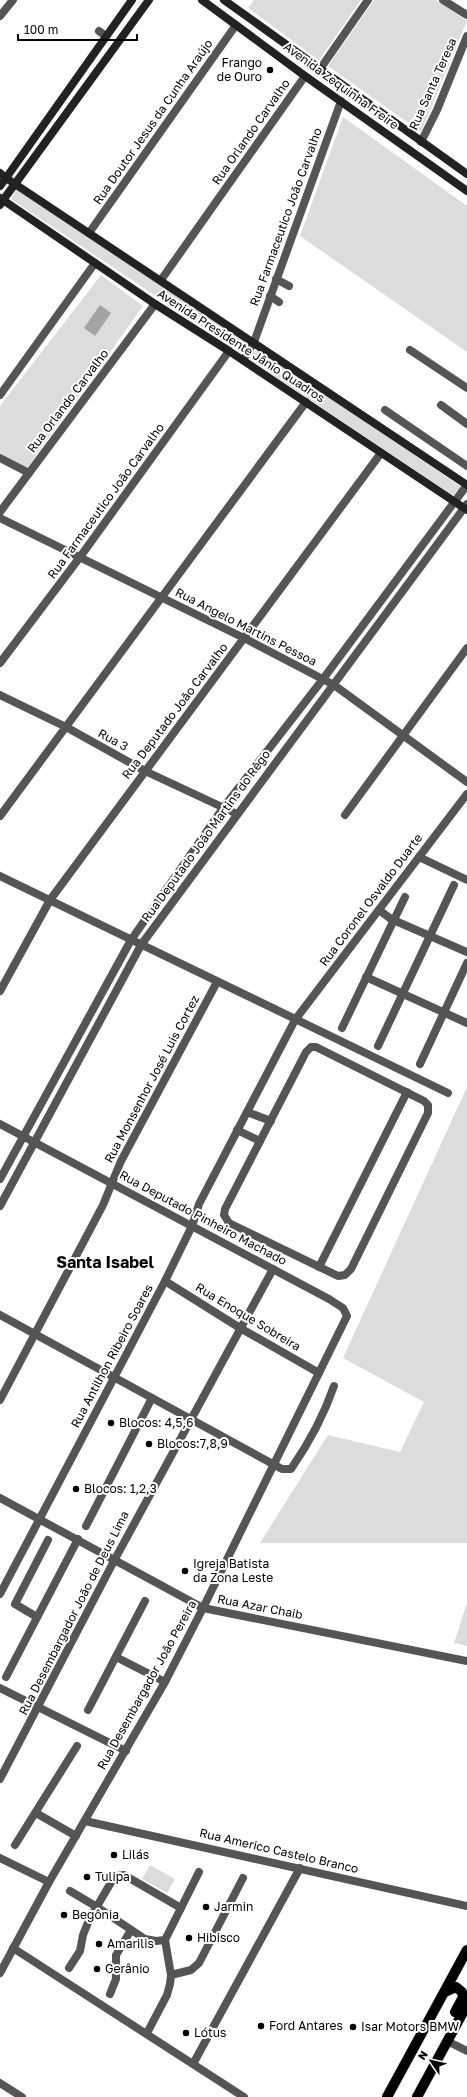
<svg xmlns="http://www.w3.org/2000/svg" width="467" height="2097" font-family="'Golos Text',sans-serif">
  <rect width="100%" height="100%" fill="#fff"/>
  <g fill="#dcdcdc">
    <path d="M254 0H361L319 60 248 8Z"/>
    <path d="M374 0H435L467 21 421 132 328 66Z"/>
    <path d="M343 117 467 206V352L300 236Z"/>
    <path d="M17 189 248 344 241 353 11 199Z"/>
    <path d="M101 275 143 306 27 468 0 453V406Z"/>
    <path d="M258 350 460 486V488L454 495H452L251 360C250 354 252 351 258 350Z"/>
    <path d="M467 1087V1543H260L328 1435 400 1452 424 1402 343 1358Z"/>
    <path d="M467 1603V1646L454 1643Z"/>
    <path d="M150 1865 175 1879 167 1893 142 1879Z"/>
  </g>
  <path fill="#a3a3a3" d="M100 305 111 313 95 336 84 328Z"/>
  <g fill="none" stroke-linecap="round" stroke-linejoin="round">
    <g stroke="#dbdbdb" stroke-width="11">
      <g id="primary">
        <path d="M445 1992 456 1987 462 1992 463 1997 455 2012"/>
        <path d="M387 2097 467 1950"/>
        <path d="M417 2097 467 2005"/>
      </g>
    </g>
    <g stroke="#555" stroke-width="8">
      <path d="M443 0 467 15"/>
      <path d="M0 16 13 0"/>
      <path d="M99 31 106 36"/>
      <path d="M320 69 368 0"/>
      <path d="M421 142 437 110 467 36"/>
      <path d="M89 233 236 25"/>
      <path d="M276 279 289 286"/>
      <path d="M161 280 305 76"/>
      <path d="M270 296 279 302"/>
      <path d="M410 350 467 388"/>
      <path d="M243 360 254 342 341 101"/>
      <path d="M0 395 95 263"/>
      <path d="M441 405 467 424"/>
      <path d="M385 410 467 466"/>
      <path d="M0 458 29 473"/>
      <path d="M0 512 155 304"/>
      <path d="M0 518 244 638 334 685 467 782"/>
      <path d="M0 663 80 557 229 351"/>
      <path d="M0 695 66 727 145 771 237 814"/>
      <path d="M345 815 467 648"/>
      <path d="M0 816 306 402"/>
      <path d="M419 857 467 880"/>
      <path d="M0 876 448 1093"/>
      <path d="M379 910 391 919 467 952"/>
      <path d="M366 977 467 1023"/>
      <path d="M0 991 50 900 381 453"/>
      <path d="M342 1028 405 897"/>
      <path d="M378 1046 454 885"/>
      <path d="M311 1047H316L424 1101 428 1105V1113L351 1269 345 1275 338 1276 229 1223 224 1215 225 1209 306 1052Z"/>
      <path d="M420 1064 467 963"/>
      <path d="M247 1112 271 1121"/>
      <path d="M0 1124 329 1299 343 1308 347 1316 203 1608 165 1682 49 1882 0 1973"/>
      <path d="M237 1130 260 1141"/>
      <path d="M0 1179 131 940 223 808 323 679 467 485"/>
      <path d="M0 1206 141 945 467 504"/>
      <path d="M319 1267 407 1092"/>
      <path d="M165 1281 240 1328 319 1373"/>
      <path d="M0 1315 282 1469H291C309 1443 324 1415 334 1386"/>
      <path d="M0 1400 103 1205 121 1161 217 982"/>
      <path d="M0 1498 203 1608 467 1661"/>
      <path d="M86 1526 152 1398"/>
      <path d="M0 1594 165 1281 192 1226 199 1204 295 1020 467 794"/>
      <path d="M37 1617 15 1604 48 1540"/>
      <path d="M116 1657 165 1682"/>
      <path d="M6 1677 78 1539"/>
      <path d="M0 1688 126 1751"/>
      <path d="M88 1710 145 1601"/>
      <path d="M0 1779 115 1559 273 1269"/>
      <path d="M36 1813 76 1836"/>
      <path d="M85 1821 467 1906"/>
      <path d="M15 1845 77 1746"/>
      <path d="M0 1858 49 1882"/>
      <path d="M70 1891 97 1907 145 1939 156 1941 165 1940"/>
      <path d="M13 1948 244 2097"/>
      <path d="M69 1968 80 1951 83 1935 89 1920 113 1879 117 1876 124 1875 181 1908"/>
      <path d="M171 1975 191 1970 199 1963 243 1878"/>
      <path d="M110 1994 116 1979V1955L131 1930"/>
      <path d="M147 2033 167 1995 170 1984 171 1975 165 1940 199 1872"/>
      <path d="M447 2041 467 2051"/>
      <path d="M193 2064 300 1868"/>
      <path d="M0 2083 22 2097"/>
    </g>
    <g stroke="#222" stroke-width="8">
      <path d="M202 0 305 76 467 191"/>
      <path d="M224 0 467 174"/>
      <path d="M0 173 6 178 132 0"/>
      <path d="M0 186 6 178 467 485"/>
      <path d="M0 198 3 200 15 184 149 0"/>
      <path d="M0 205 3 200 155 304 229 351 467 510"/>
    </g>
    <use href="#primary" stroke="#000" stroke-width="10"/>
  </g>
  <g fill="#000" stroke="#fff" stroke-width="1.5">
    <circle cx="270" cy="70" r="4"/>
    <circle cx="111" cy="1423" r="4"/>
    <circle cx="149" cy="1444" r="4"/>
    <circle cx="76" cy="1489" r="4"/>
    <circle cx="185" cy="1571" r="4"/>
    <circle cx="114" cy="1855" r="4"/>
    <circle cx="87" cy="1877" r="4"/>
    <circle cx="206" cy="1907" r="4"/>
    <circle cx="64" cy="1915" r="4"/>
    <circle cx="189" cy="1938" r="4"/>
    <circle cx="99" cy="1944" r="4"/>
    <circle cx="97" cy="1969" r="4"/>
    <circle cx="261" cy="2026" r="4"/>
    <circle cx="353" cy="2027" r="4"/>
    <circle cx="186" cy="2033" r="4"/>
  </g>
  <g text-anchor="middle" stroke-width="4" stroke-linejoin="round" paint-order="stroke">
    <g font-size="12" fill="#000" stroke="#fff" text-anchor="start">
      <text x="262" y="67" text-anchor="end">Frango<tspan x="262" dy="14">de Ouro</tspan></text>
      <text x="119" y="1427">Blocos: 4,5,6</text>
      <text x="157" y="1448">Blocos:7,8,9</text>
      <text x="84" y="1493">Blocos: 1,2,3</text>
      <text x="193" y="1568">Igreja Batista<tspan x="193" dy="14">da Zona Leste</tspan></text>
      <text x="122" y="1859">Lilás</text>
      <text x="95" y="1881">Tulipa</text>
      <text x="214" y="1911">Jarmin</text>
      <text x="72" y="1919">Begônia</text>
      <text x="197" y="1942">Hibisco</text>
      <text x="107" y="1948">Amarilis</text>
      <text x="105" y="1973">Gerânio</text>
      <text x="269" y="2030">Ford Antares</text>
      <text x="361" y="2031">Isar Motors BMW</text>
      <text x="194" y="2037">Lótus</text>
    </g>
    <g font-size="12" fill="#000" stroke="#fff">
      <text transform="translate(433 84) rotate(-66)" y="4">Rua Santa Teresa</text>
      <text transform="translate(341 86) rotate(36)" y="4">Avenida Zequinha Freire</text>
      <text transform="translate(153 122) rotate(-55)" y="4">Rua Doutor Jesus da Cunha Araújo</text>
      <text transform="translate(251 132) rotate(-55)" y="4">Rua Orlando Carvalho</text>
      <text transform="translate(286 217) rotate(-70)" y="4">Rua Farmaceutico João Carvalho</text>
      <text transform="translate(241 346) rotate(33)" y="4">Avenida Presidente Jânio Quadros</text>
      <text transform="translate(68 401) rotate(-53)" y="4">Rua Orlando Carvalho</text>
      <text transform="translate(106 501) rotate(-54)" y="4">Rua Farmaceutico João Carvalho</text>
      <text transform="translate(246 627) rotate(27)" y="4">Rua Angelo Martins Pessoa</text>
      <text transform="translate(175 711) rotate(-53)" y="4">Rua Deputado João Carvalho</text>
      <text transform="translate(113 740) rotate(29)" y="4">Rua 3</text>
      <text transform="translate(206 836) rotate(-54)" y="4">Rua Deputado João Martins do Rêgo</text>
      <text transform="translate(371 900) rotate(-53)" y="4">Rua Coronel Osvaldo Duarte</text>
      <text transform="translate(152 1079) rotate(-62)" y="4">Rua Monsenhor José Luis Cortez</text>
      <text transform="translate(203 1218) rotate(28)" y="4">Rua Deputado Pinheiro Machado</text>
      <text transform="translate(248 1317) rotate(31)" y="4">Rua Enoque Sobreira</text>
      <text transform="translate(112 1356) rotate(-62)" y="4">Rua Antilhon Ribeiro Soares</text>
      <text transform="translate(260 1607) rotate(11)" y="4">Rua Azar Chaib</text>
      <text transform="translate(74 1613) rotate(-63)" y="4">Rua Desembargador João de Deus Lima</text>
      <text transform="translate(147 1685) rotate(-61)" y="4">Rua Desembargador João Pereira</text>
      <text transform="translate(279 1851) rotate(13)" y="4">Rua Americo Castelo Branco</text>
    </g>
    <g font-size="16" font-weight="bold" fill="#000" stroke="#fff">
      <text x="105" y="1268">Santa Isabel</text>
    </g>
  </g>
  <g transform="translate(431 2061) rotate(304)" stroke="#ffffff" stroke-width="3" paint-order="stroke">
  <path d="M0-3L7 15L0 10L-7 15Z" fill="#000000"/>
  <text y="-6" font-size="11" font-weight="bold" text-anchor="middle" fill="#000000">N</text>
  </g>
  <path d="M18 34v6h119v-6" fill="none" stroke="#000000" stroke-width="2"/>
  <text x="24" y="34" font-size="12" fill="#000000" stroke="#ffffff" stroke-width="3" paint-order="stroke">100 m</text>
</svg>
